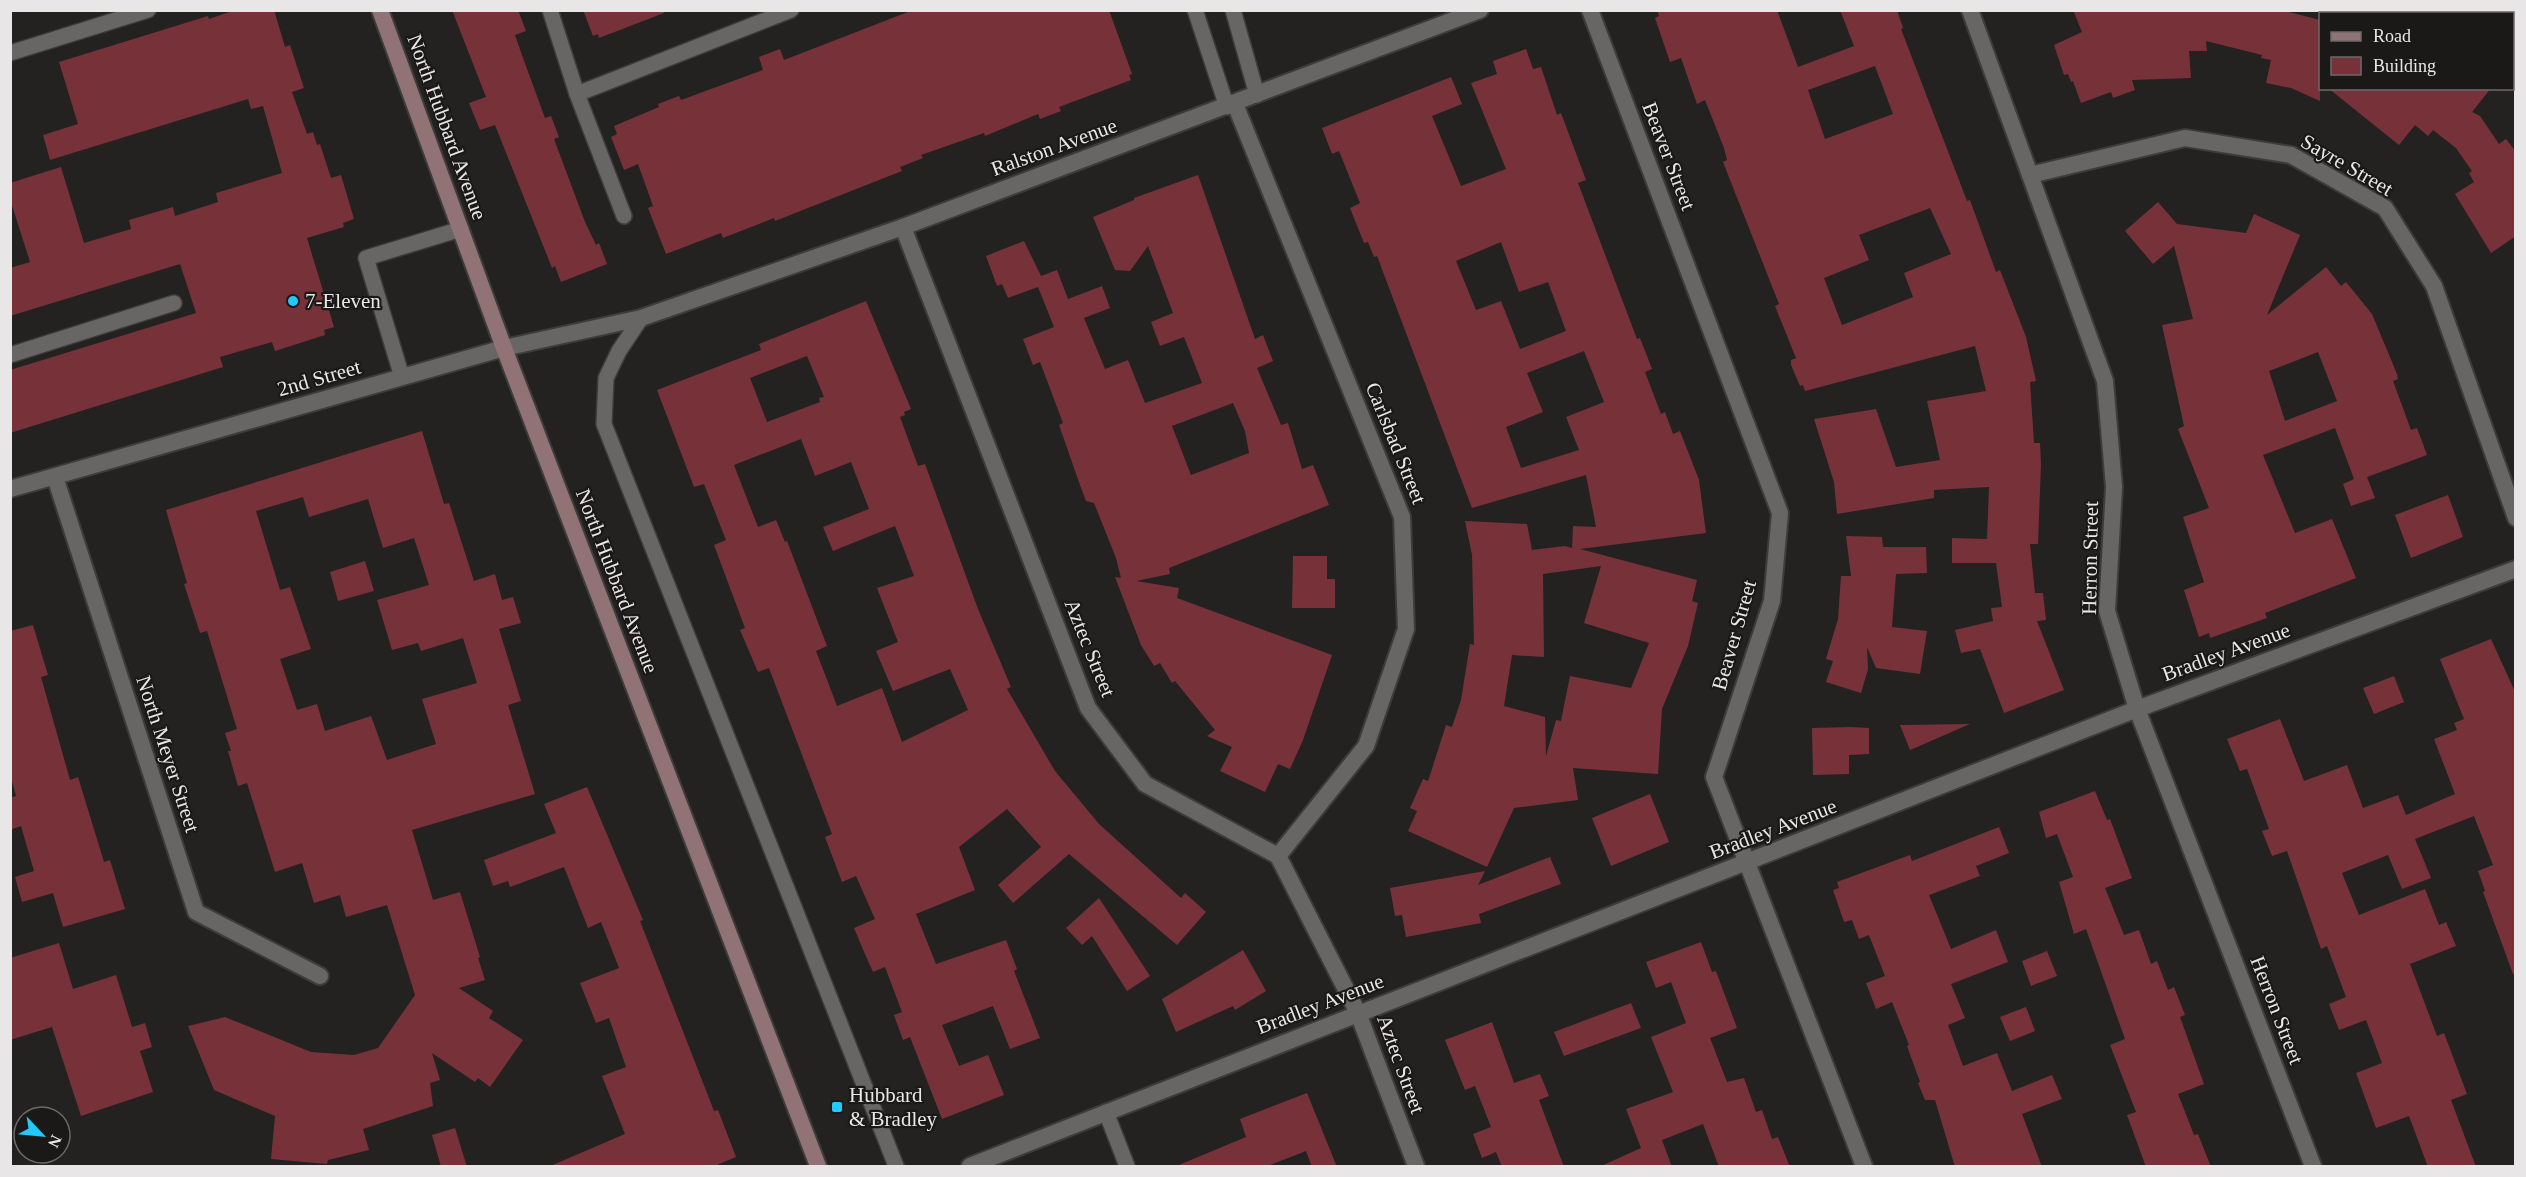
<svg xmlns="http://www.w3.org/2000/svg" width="2526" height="1177" font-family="Georgia,serif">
  <rect width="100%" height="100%" fill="#242121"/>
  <g fill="#773239" fill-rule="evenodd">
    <path d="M235 10H274L285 47 290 45 304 88 292 92 307 134 313 132 317 145 320 144 331 178 341 175 354 219 343 223 344 227 307 238 334 327 324 330 325 335 275 351 272 342 220 357 223 367 10 433V370L196 313 180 264 10 316V268L30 262 10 199V183L61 167 84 243 131 229 129 220 173 207 175 216 218 202 216 193 282 173 263 106 251 109 248 99 50 160 43 135 78 124 59 62 208 16 209 19Z"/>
    <path d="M452 10H518L526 31 515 35 523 58 545 118 551 116 559 137 554 139 585 222 596 245 599 243 607 264 561 282 555 266 552 268 495 125 480 130 469 103 486 97Z"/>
    <path d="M583 10H664V13L599 38 598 34 593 36Z"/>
    <path d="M913 10H1109L1132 74 1129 75 1131 80 1059 107 1061 111 1040 119 1038 114 985 136 984 133 921 155 923 158 900 167 902 171 775 221 774 218 723 238 721 233 666 254 648 208 653 206 638 164 624 170 611 137 617 134 614 126 659 107 658 104 679 96 681 100 763 70 759 57 780 49 784 60Z"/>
    <path d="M1657 10H1777L1798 67 1854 46 1840 10H1897L1903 28 1901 29 1967 201 1970 200 1996 272 2000 270 2026 337 2036 381 2030 382 2034 443H2040L2041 464 2038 544H2030L2035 593H2043L2046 620 2037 621 2064 690 2004 713 1980 649 1961 653 1955 630 1993 621 1991 608 2002 607 1996 563H1952V538L1987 539 1989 487 1934 490V498L1837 514 1834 482 1814 419 1876 409 1896 467 1940 460 1927 401 1986 391 1975 346 1805 391 1803 385 1800 386 1791 365V360L1796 358 1775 306 1779 304 1723 162 1727 160 1724 148 1705 100 1697 104 1681 58 1670 62 1655 18 1659 16ZM1875 66 1893 114 1825 139 1808 90ZM1930 208 1951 254 1904 273 1913 297 1842 325 1824 278 1869 260 1859 235Z"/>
    <path d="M2073 10H2281L2320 20V101L2291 88 2266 83 2271 60 2261 58 2262 55 2206 41 2207 51H2189L2191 78 2132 80 2135 90 2113 98 2111 92 2081 103 2073 81 2071 82 2068 74 2064 75 2054 45 2082 32Z"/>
    <path d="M1526 49 1533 69 1541 67 1557 115 1561 113 1586 180 1578 183 1637 339 1640 338 1652 369 1645 372 1661 414 1665 412 1673 434 1680 431 1699 480 1706 533 1580 549 1697 580 1692 601 1698 603 1688 646 1662 709 1658 774 1573 768 1578 800 1514 808 1487 867 1408 831 1417 811 1410 808 1423 779 1428 781 1446 725 1452 727 1461 700 1470 644 1474 645 1472 555 1465 521 1527 524 1532 550 1565 546 1572 548 1573 526 1596 527 1586 475 1472 508 1377 256 1374 257 1368 242 1364 243 1350 208 1360 203 1339 151 1332 154 1322 128 1451 77 1462 104 1432 116 1461 186 1506 169 1471 83 1497 74 1493 61ZM1501 242 1519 292 1548 282 1566 331 1520 349 1501 301 1476 310 1456 261ZM1584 351 1604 402 1566 417 1579 450 1521 468 1506 427 1543 412 1527 373ZM1601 566 1584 623 1649 643 1631 688 1570 676 1561 721 1556 720 1546 756 1545 717 1504 706 1512 655 1544 657 1543 574Z"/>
    <path d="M2328 88H2491L2472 112 2480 116 2499 144 2506 139 2516 152V236L2491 253 2455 194 2474 182 2469 173 2472 171 2456 148 2433 130 2428 136 2415 125 2399 145Z"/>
    <path d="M1198 175 1255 339 1263 335 1273 361 1257 368 1281 425 1288 423 1302 469 1313 465 1329 505 1169 568 1170 574 1136 581 1179 588 1177 598 1332 655 1303 740 1290 769 1278 764 1265 792 1220 771 1232 747 1207 736 1215 730 1175 681 1172 683 1160 663 1154 666 1141 645 1115 577 1121 578 1116 558 1094 503 1086 501 1080 485 1059 425 1063 423 1040 362 1033 365 1023 339 1054 327 1038 287 1008 298 1002 284 997 286 986 256 1024 241 1041 276 1057 270 1068 299 1102 286 1110 308 1084 318 1105 369 1128 360 1145 403 1202 383 1184 337 1160 346 1151 322 1173 313 1148 246 1130 271 1115 270 1093 217 1134 200V198ZM1233 403 1245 431 1249 453 1191 475 1172 426Z"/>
    <path d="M2158 202 2177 224 2246 233 2254 214 2300 235 2267 315 2326 267 2341 286 2346 282 2372 314 2397 374 2398 379 2393 381 2411 430 2417 428 2427 455 2367 477 2375 498 2351 506 2343 484 2354 479 2335 428 2263 455 2295 533 2332 519 2356 578 2265 613 2267 618 2210 638 2209 633 2199 637 2184 590 2204 582 2183 517 2209 508 2178 429 2184 426 2162 325 2193 319 2174 246 2153 264 2125 231ZM2318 352 2337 401 2285 421 2269 371Z"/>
    <path d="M866 301 911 409 904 412 905 415 900 417 918 466 925 464 978 609 1011 687 1007 689 1055 771 1099 824 1181 898 1185 893 1206 912 1177 945 1069 854 1013 903 998 885 1041 847 1007 809 959 847 975 890 916 914 936 964 1006 940 1017 969 1014 971 1040 1038 1010 1049 993 1006 942 1025 959 1066 988 1055 1004 1095 942 1119 910 1037 903 1040 894 1015 902 1012 885 967 873 972 865 954 854 928 875 919 856 876 842 882 825 837 832 834 769 668 758 672 740 630 745 628 714 545 726 540 704 484 694 487 657 390 761 350 759 344ZM807 356 824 397 819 398 820 402 767 422 750 378ZM801 439 815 476 851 462 869 509 823 527 833 551 895 526 914 576 877 588 898 642 876 651 893 691 950 669 968 710 902 742 882 688 837 706 816 651 827 646 787 541 785 542 776 520 758 527 734 465Z"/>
    <path d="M422 431 444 504 449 503 474 581 495 574 502 600 513 597 521 623 499 629 521 701 508 705 535 794 412 830 433 900 460 892 480 957 478 958 485 980 459 988 493 1011 489 1018 523 1040 490 1087 478 1078 475 1082 432 1053 440 1080 430 1083 433 1106 363 1129 369 1150 328 1160 327 1164 271 1159 275 1116 214 1090 188 1026 225 1017 311 1052 354 1055 378 1048 415 995 387 905 346 917 340 895 314 903 302 863 275 872 247 783 238 786 228 751H231L225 733 237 729 207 631 200 633 184 584 187 583 166 510ZM303 497 309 517 368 499 383 548 414 538 429 585 377 600 392 650 418 643 421 651 463 638 477 683 422 699 436 744 387 760 371 716 325 731 317 704 297 710 280 659 311 649 290 587 280 590 256 511Z"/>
    <path d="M2448 495 2463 537 2411 558 2395 515Z"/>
    <path d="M1846 536 1882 537 1883 547H1926L1927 573 1896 574 1892 627 1927 631 1920 674 1876 668 1867 647 1868 669 1861 693 1826 682 1833 661 1826 659 1838 619 1841 576H1851Z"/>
    <path d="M1293 556H1327V579H1335V608H1292Z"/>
    <path d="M365 561 374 591 338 601 330 572Z"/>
    <path d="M33 625 48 675 41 677 70 780 78 777 104 862 110 860 125 909 63 927 53 893 22 902 15 877 34 871 21 826 10 830V798L16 796 10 774V631Z"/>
    <path d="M2491 639 2516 694V974H2513L2483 892 2485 891 2478 871 2493 865 2474 816 2415 839 2431 878 2402 889 2388 855 2342 873 2359 915 2425 889 2439 925 2446 922 2456 946 2410 964 2437 1036 2444 1033 2467 1094 2451 1100 2476 1167H2428L2409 1116 2376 1128 2356 1073 2382 1063 2366 1020 2339 1030 2329 1004 2346 997 2327 946 2321 949 2287 851 2272 856 2262 831 2269 829 2247 769 2240 771 2227 739 2280 719 2304 781 2347 765 2363 808 2398 795 2406 815 2455 794 2434 739 2457 730 2454 723 2464 719 2440 659Z"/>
    <path d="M2394 676 2404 702 2374 714 2363 688Z"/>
    <path d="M1970 724 1910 750 1900 725Z"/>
    <path d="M1851 727 1869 728V754L1849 755V774L1813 775 1812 728Z"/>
    <path d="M587 787 643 920 640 921 714 1111 718 1110 736 1157 712 1167H548L625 1134 602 1076 626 1067 609 1018 596 1023 580 983 619 968 601 922 588 928 564 867 510 887 508 881 493 886 484 860 556 833 544 804Z"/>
    <path d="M2095 791 2107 820 2110 819 2132 878 2105 888 2124 935 2139 930 2151 964 2157 961 2168 990 2174 987 2185 1015 2180 1017 2204 1084 2178 1094 2194 1135 2198 1134 2211 1167H2146L2127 1115 2136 1112 2110 1045 2125 1039 2086 929 2074 934 2059 882 2073 877 2057 834 2046 838 2039 812Z"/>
    <path d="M1650 794 1669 842 1611 866 1592 818Z"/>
    <path d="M1999 827 2009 853 1976 866 1980 876 1929 895 1951 949 1996 930 2008 962 1951 984 1965 1018 1948 1025 1963 1066 1997 1053 2012 1091 2052 1075 2062 1099 2022 1114 2042 1167H1955L1935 1100H1925L1918 1083 1920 1082 1907 1046 1909 1045 1892 1002 1876 1009 1866 983 1885 976 1869 935 1859 939 1852 920 1844 922 1833 890 1839 888 1837 882 1910 855 1912 861Z"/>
    <path d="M1550 857 1561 884 1479 914 1481 923 1406 937 1402 915 1395 916 1390 888 1485 871 1478 885Z"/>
    <path d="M1099 898 1150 976 1127 991 1092 936 1082 945 1066 928Z"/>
    <path d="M1701 942 1712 972 1716 971 1737 1028 1710 1038 1727 1082 1744 1078 1756 1112 1762 1110 1772 1139 1778 1137 1790 1167H1719L1703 1124 1662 1140 1672 1167H1599L1641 1148 1626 1109 1673 1092 1651 1037 1686 1023 1671 982 1656 988 1646 962Z"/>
    <path d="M59 943 73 989 116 975 132 1027 145 1023 152 1047 140 1051 153 1092 81 1116 52 1027 10 1040V958Z"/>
    <path d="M1243 950 1266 991 1235 1010 1233 1006 1176 1032 1162 999Z"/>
    <path d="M2047 951 2057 976 2031 986 2022 961Z"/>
    <path d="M1631 1003 1641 1028 1564 1056 1554 1032Z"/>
    <path d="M2026 1007 2035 1031 2010 1041 2000 1017Z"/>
    <path d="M1492 1022 1514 1083 1540 1074 1549 1096 1539 1100 1564 1167H1502L1496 1152 1482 1158 1473 1134 1491 1127 1475 1086 1465 1090 1445 1040Z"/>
    <path d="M1307 1093 1337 1167H1312L1306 1151 1265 1167H1174L1246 1137 1240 1119Z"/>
    <path d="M455 1128 467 1167H441L432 1135Z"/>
  </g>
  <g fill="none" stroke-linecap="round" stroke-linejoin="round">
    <g stroke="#3d3b3b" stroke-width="18">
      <g id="service">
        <path d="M550 10 577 94 624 216"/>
        <path d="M1195 10 1227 107"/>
        <path d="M1233 10 1257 95"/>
        <path d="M10 53 148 10"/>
        <path d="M577 94 791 10"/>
        <path d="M641 318 619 351 606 378 604 424 896 1166"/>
        <path d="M10 355 174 303"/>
        <path d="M402 377 366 258 461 229"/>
        <path d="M1106 1112 1127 1166"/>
      </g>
    </g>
    <g stroke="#3d3b3b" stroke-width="20">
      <g id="minor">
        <path d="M1590 10 1780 513 1772 601 1714 777 1864 1166"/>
        <path d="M1970 10 2105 381 2114 487 2107 611 2137 709 2313 1166"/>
        <path d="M1235 104 1402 517 1406 629 1366 746 1278 856"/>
        <path d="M2030 175 2185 138 2291 155 2385 208 2434 286 2516 518"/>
        <path d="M903 227 1088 708 1145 784 1278 856 1358 1013 1416 1166"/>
        <path d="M55 477 196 912 320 976"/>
        <path d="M10 489 504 348 641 318 903 227 1480 10"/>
      </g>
    </g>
    <g stroke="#3d3b3b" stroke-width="20">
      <path id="tertiary" d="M970 1166 2137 709 2516 569"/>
    </g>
    <g stroke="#3d3b3b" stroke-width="20">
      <path id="secondary" d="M380 10 504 348 818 1166"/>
    </g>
    <use href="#service" stroke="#686565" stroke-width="15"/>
    <use href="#minor" stroke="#686565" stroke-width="16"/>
    <use href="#tertiary" stroke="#686565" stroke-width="16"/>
    <use href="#secondary" stroke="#927375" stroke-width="16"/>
  </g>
  <g fill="#22c9fe" stroke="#1b1818" stroke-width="2">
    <circle cx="293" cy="301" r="6"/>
    <rect x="831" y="1101" width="12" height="12" rx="3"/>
  </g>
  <g text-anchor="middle" stroke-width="4.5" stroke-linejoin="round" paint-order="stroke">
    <g font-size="21" fill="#e8e6e6" stroke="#1b1818">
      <text transform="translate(447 127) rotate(70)" y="7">North Hubbard Avenue</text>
      <text transform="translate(1054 147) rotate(-20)" y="7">Ralston Avenue</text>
      <text transform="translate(1669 156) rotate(69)" y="7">Beaver Street</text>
      <text transform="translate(2347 165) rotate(30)" y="7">Sayre Street</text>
      <text transform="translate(319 378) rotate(-16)" y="7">2nd Street</text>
      <text transform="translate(1396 443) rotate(68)" y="7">Carlsbad Street</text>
      <text transform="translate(2090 558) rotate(-89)" y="7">Herron Street</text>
      <text transform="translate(617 581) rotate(69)" y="7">North Hubbard Avenue</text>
      <text transform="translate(1734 635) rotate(-74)" y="7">Beaver Street</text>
      <text transform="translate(1090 648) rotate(68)" y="7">Aztec Street</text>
      <text transform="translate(2226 652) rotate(-20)" y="7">Bradley Avenue</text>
      <text transform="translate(168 754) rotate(72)" y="7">North Meyer Street</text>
      <text transform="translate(1773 829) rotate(-21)" y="7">Bradley Avenue</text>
      <text transform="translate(1320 1004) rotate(-21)" y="7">Bradley Avenue</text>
      <text transform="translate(2277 1010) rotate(69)" y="7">Herron Street</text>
      <text transform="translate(1401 1064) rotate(70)" y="7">Aztec Street</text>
    </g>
    <g font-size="21" fill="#e8e6e6" stroke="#1b1818" text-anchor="start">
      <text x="305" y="308">7-Eleven</text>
      <text x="849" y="1102">Hubbard<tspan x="849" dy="24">&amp; Bradley</tspan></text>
    </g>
  </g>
  <rect width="2526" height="1177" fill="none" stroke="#e8e6e6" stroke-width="24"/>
  <rect x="2319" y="12" width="195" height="78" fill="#1b1818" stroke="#6d6a6a" stroke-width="1.5"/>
  <rect x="2331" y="32" width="30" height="9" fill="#927375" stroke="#6d6a6a" stroke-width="1.5"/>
  <text x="2373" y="42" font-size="18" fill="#e8e6e6">Road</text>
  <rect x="2331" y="57" width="30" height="18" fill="#773239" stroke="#6d6a6a" stroke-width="1.5"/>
  <text x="2373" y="72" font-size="18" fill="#e8e6e6">Building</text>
  <g transform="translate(42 1135) rotate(116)"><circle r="28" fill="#1b1818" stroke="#6d6a6a" stroke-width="1.5"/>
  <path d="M0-4.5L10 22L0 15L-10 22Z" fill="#22c9fe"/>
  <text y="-9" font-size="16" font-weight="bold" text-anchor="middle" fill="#e8e6e6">N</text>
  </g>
</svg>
